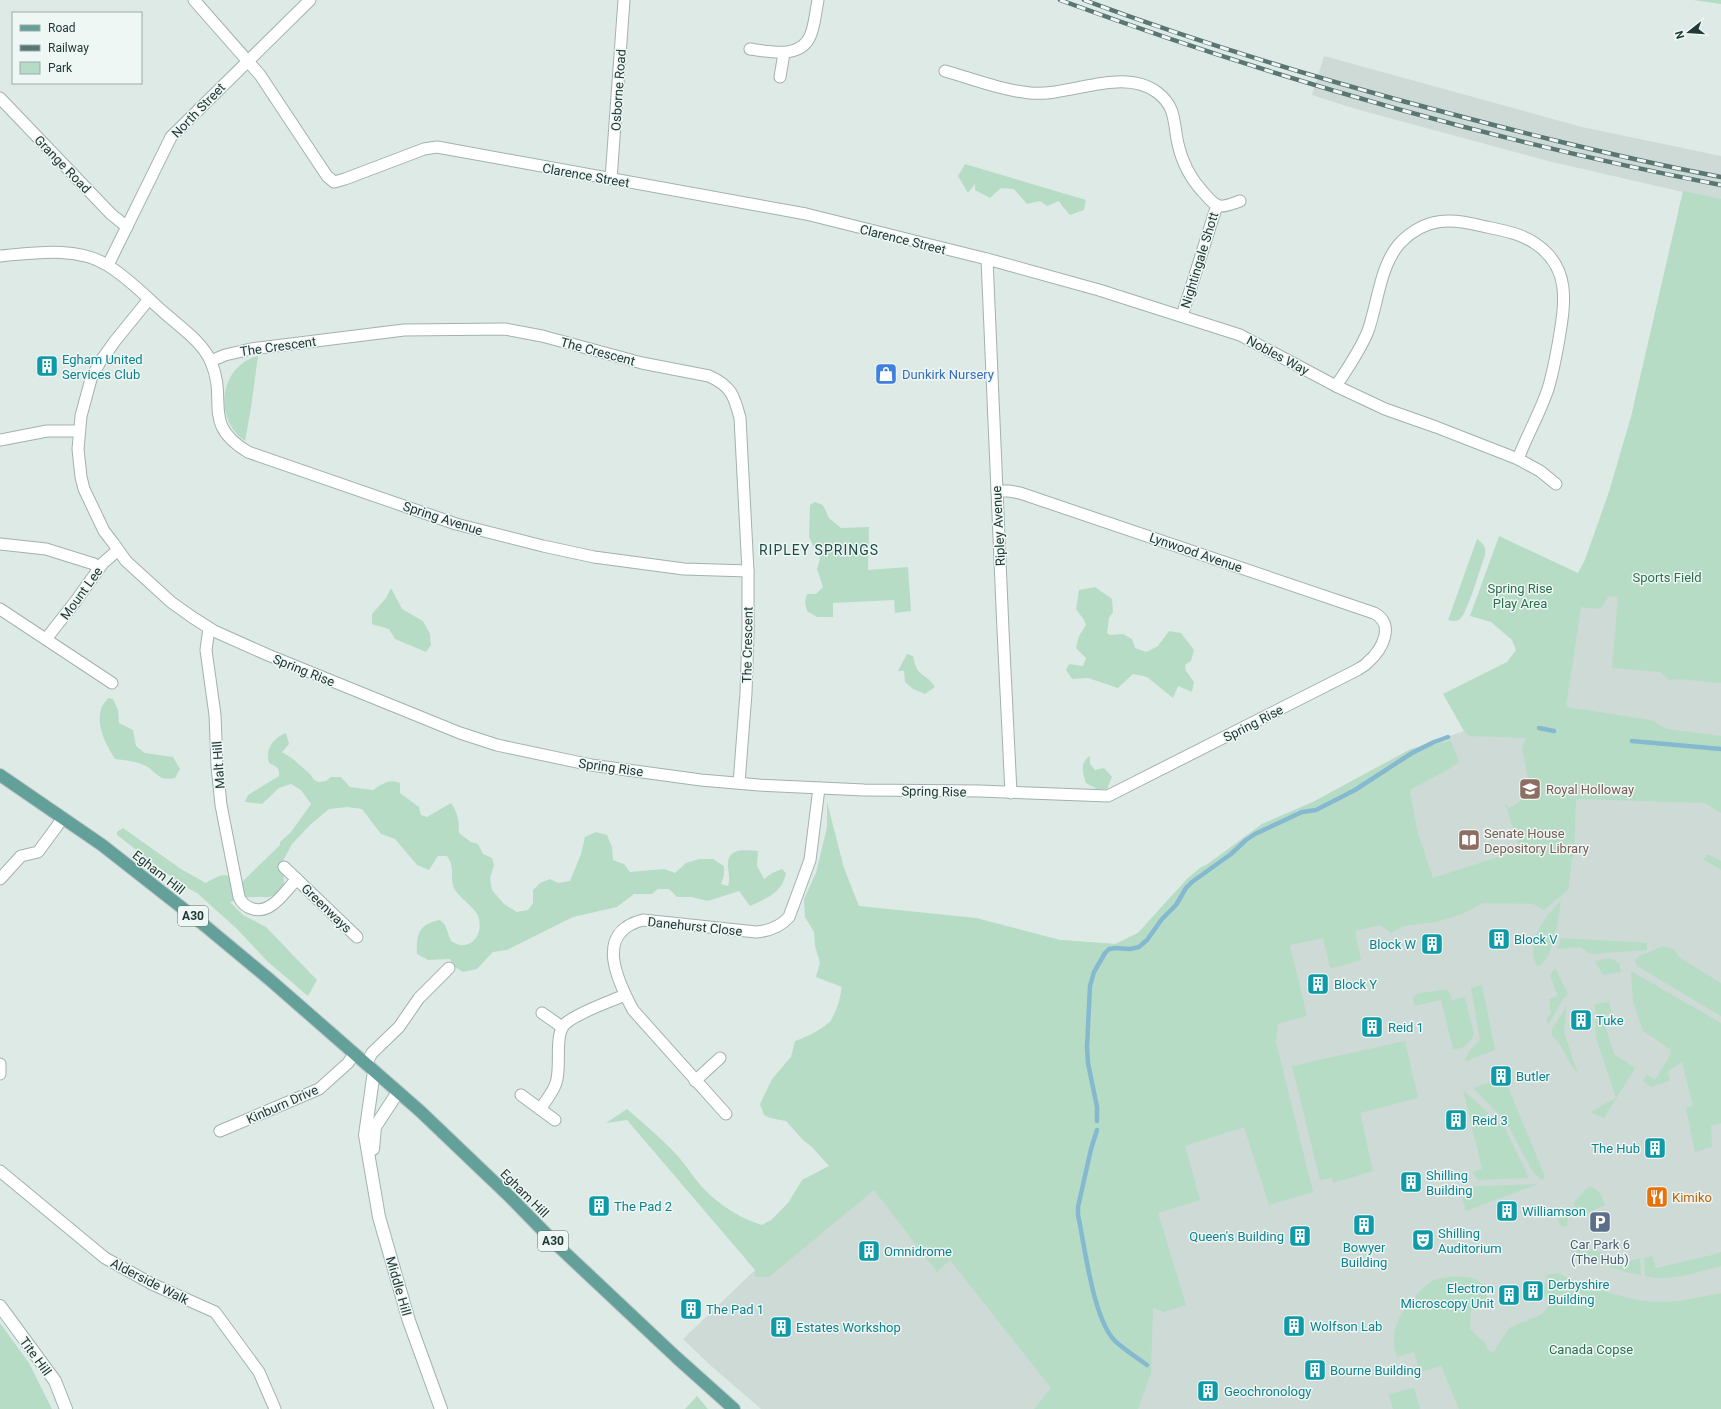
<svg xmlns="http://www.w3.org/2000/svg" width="1721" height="1409" font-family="Roboto,sans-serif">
  <rect width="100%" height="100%" fill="#deeae6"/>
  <path fill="#cddad6" d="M1324 56 1582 127 1721 156V1409H761L709 1364 683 1339 755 1270 849 1166 831 1020 839 1003 842 986 816 977 820 963 815 945 976 918 1060 940 1116 944 1138 933 1187 879 1262 824 1313 802 1411 749 1464 731 1537 726 1578 573 1585 560 1609 492 1631 417 1683 192 1548 161 1356 109 1312 95Z"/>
  <g fill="#b7dcc6">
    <path d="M1693 0H1721V4Z"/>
    <path d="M965 164 1086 200 1084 210 1070 215 1063 207 1059 201 1047 206 1040 201 1027 204 1014 189 1001 188 990 198 975 190V184L968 193 958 176Z"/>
    <path d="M1683 191 1721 199V683L1676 679 1669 680 1660 672 1612 668 1618 597 1609 596 1600 609 1581 607 1566 707 1651 720 1667 729 1721 736V813L1705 803 1576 799 1574 857 1572 858 1568 890 1544 910 1533 904 1483 903 1462 914 1436 922 1404 926 1391 933 1380 925 1355 931 1361 960 1333 968 1330 967 1323 938 1290 945 1307 1016 1278 1024 1276 1042 1313 1192 1269 1205 1244 1127 1185 1146 1200 1200 1158 1213 1186 1305 1164 1312 1153 1308 1151 1373 1138 1409H1034L1051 1388 950 1260 937 1272 874 1190 769 1277H755V1270L627 1120 606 1123 627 1109C643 1123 660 1137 674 1152 685 1163 693 1177 703 1188 718 1204 741 1219 762 1225L771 1220 788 1203 802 1180 829 1166 812 1147 803 1140 786 1121 770 1118 764 1115 760 1104 772 1079 791 1057 795 1041C803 1039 827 1027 832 1019 838 1010 840 998 842 987L816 977 820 963 815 945 814 932 805 917 804 899 816 873 827 827V802L844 868 859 906 976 918 1060 940 1115 944 1138 933 1187 879 1201 867 1208 864 1262 824 1313 802 1411 749 1451 741 1459 762 1449 769 1410 790 1417 830 1433 878 1520 850 1505 803 1509 808 1530 795 1529 783 1522 749 1526 738 1469 736 1464 731 1443 694 1507 662 1516 650 1512 640 1491 622 1470 616 1499 536 1578 573 1585 560 1609 492 1631 417Z"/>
    <path d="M258 356 251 408 245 441C213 419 219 366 258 356Z"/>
    <path d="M815 502 823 505 829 518 841 528 869 527 868 570 908 567 911 611 895 613 894 600 833 603V617H817L807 611 805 602 807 594H816L823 587 817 569 820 559 809 537 810 505Z"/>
    <path d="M1477 539C1484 544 1486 547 1485 555 1481 566 1467 614 1460 619 1457 622 1452 621 1448 620Z"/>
    <path d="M1095 587 1112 599 1113 612 1109 618 1107 633 1110 635 1123 634 1132 639 1135 648 1146 652 1158 646 1169 631 1181 633 1194 650 1191 661 1185 665 1186 671 1194 682 1192 692 1178 686 1173 698 1147 677 1133 674 1118 688 1088 678 1072 679 1066 670 1069 664 1083 666 1086 658 1076 648 1079 636 1086 625 1084 620 1076 609 1079 590Z"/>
    <path d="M391 588 402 609 423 621 430 634 431 645 426 652 395 639 389 629 372 624V614L386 598Z"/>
    <path d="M907 654 913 656C917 679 926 672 935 687L925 694 913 689 905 682 904 671H898Z"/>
    <path d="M108 698 113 699 118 710 119 723 133 730 136 746 145 753 173 757 180 769 175 778C157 782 157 771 144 765 135 761 124 760 115 759 106 745 96 726 101 709 102 705 106 701 108 698Z"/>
    <path d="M286 733 289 744 282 752 293 759 310 774 314 780 319 782 326 781 331 777H341L350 787 373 790C382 784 389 778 400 783V793L419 807 421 815 427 817 451 803C458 813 459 821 459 833L471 842 478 844 483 854 492 858 494 865 490 878 492 890 504 904 517 912 528 910 533 903V890L540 883 550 879 558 883 570 881 581 854 585 837 596 832 607 835 612 847 613 860 624 864 630 872 664 869 675 873 686 863 699 859H713L724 866V875L721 884 728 886C730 879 729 875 728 868 726 847 744 850 758 851L757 866 764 879 772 873 782 869 786 873C783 892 766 899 750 906L739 891 708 901 691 897H677L669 889H658L652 894H634L617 907 573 917 507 950 493 952 477 969 463 972 455 967 450 959 428 960 417 954C416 934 419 924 440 920L445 925 451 941C454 942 457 945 460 945 477 947 484 927 477 914 472 905 458 897 454 888 449 877 456 869 447 856H438L429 870 417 865 395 839 381 834 362 809 347 807 329 809 311 824 292 844 283 861 284 884 278 894 269 897H247L230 902 243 915 266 927 317 980 308 996 267 961 236 928 197 893 182 885 117 835V832L123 828 181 869 206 883C224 873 222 873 242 882L280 845V842L291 832 311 804 301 790 291 784 279 788 262 804 245 802 248 795 279 776C280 768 276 766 269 763 265 749 273 738 286 733Z"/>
    <path d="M1090 756V764L1095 770 1104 768 1112 777 1107 789H1097L1086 783C1083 774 1079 763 1090 756Z"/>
    <path d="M1707 855H1710L1721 861V870L1703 859Z"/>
    <path d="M1561 901C1558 918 1554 959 1538 967 1523 946 1545 915 1561 901Z"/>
    <path d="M1561 938 1647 943V950L1590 954 1580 947 1557 949Z"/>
    <path d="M1663 946 1674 949 1680 958 1721 983V1016L1637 966 1635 960 1639 956Z"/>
    <path d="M1610 958 1619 963 1621 972 1603 975 1595 961Z"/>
    <path d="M1555 968 1568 994 1563 999 1548 1025 1546 1018 1551 1014 1549 999 1558 996 1550 975Z"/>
    <path d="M1631 971 1721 1023V1123L1711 1126 1712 1147 1695 1152 1686 1108 1693 1106 1682 1062 1668 1071 1670 1081 1651 1087 1643 1081 1647 1075 1655 1080 1671 1054 1670 1049 1643 1031 1633 1001Z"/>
    <path d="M1482 985 1495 1050 1464 1062 1469 1051 1480 1040 1471 988Z"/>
    <path d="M1443 990 1449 991 1452 1000 1465 997 1474 1034C1469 1044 1465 1049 1453 1049L1441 1000 1415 1006 1413 1000 1414 996 1420 993Z"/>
    <path d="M1609 1002 1612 1013 1602 1016 1614 1054 1635 1068 1604 1118 1590 1112 1616 1098 1596 1038 1595 1004Z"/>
    <path d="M1567 1006 1564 1033 1578 1074C1568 1062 1563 1046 1552 1035V1029Z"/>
    <path d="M1405 1041 1418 1098 1360 1113 1373 1171 1333 1183 1332 1178 1320 1180 1292 1066Z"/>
    <path d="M1504 1077 1545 1177 1542 1180 1533 1172 1506 1122 1473 1088Z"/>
    <path d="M1463 1090 1505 1128 1529 1178 1478 1180 1472 1172 1482 1169Z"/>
    <path d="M1539 1184 1466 1211 1461 1194 1475 1186Z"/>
    <path d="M1589 1186C1599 1189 1602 1196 1605 1205L1585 1214 1584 1211 1573 1213 1575 1201Z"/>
    <path d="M1569 1205 1567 1226H1561L1558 1221Z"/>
    <path d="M1574 1245 1595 1250 1624 1262 1640 1258 1641 1275 1625 1272 1571 1252Z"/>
    <path d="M1721 1252V1266C1701 1271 1665 1284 1645 1275L1644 1258 1652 1256 1656 1268 1712 1255Z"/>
    <path d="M1557 1273C1588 1286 1620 1299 1654 1302 1676 1303 1700 1297 1721 1293V1409H1459L1441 1366 1420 1372 1414 1352 1397 1357C1389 1332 1398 1316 1414 1298 1420 1291 1425 1285 1432 1281 1441 1277 1466 1274 1475 1279 1482 1282 1486 1292 1488 1299L1471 1311 1470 1329 1485 1343 1488 1350 1493 1353 1509 1328 1542 1314 1548 1307 1544 1292 1547 1275Z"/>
    <path d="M0 1323 29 1363 52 1409H0Z"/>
    <path d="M1414 1388 1420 1409H1393L1389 1394Z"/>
    <path d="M697 1396 708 1409H685Z"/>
  </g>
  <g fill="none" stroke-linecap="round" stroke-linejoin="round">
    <g stroke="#85b9d0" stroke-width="4.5">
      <path d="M1539 728 1554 731"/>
      <path d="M1632 741 1721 749"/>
      <path d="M1097 1121V1107L1088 1063 1087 1047 1090 986 1094 972 1105 953 1109 949 1116 948 1130 949 1139 947 1147 940 1162 919 1176 905 1186 888 1192 882 1231 854 1246 840 1255 834 1302 812 1316 810 1355 790 1412 753 1434 742 1448 737"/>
      <path d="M1097 1130 1091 1149 1078 1207V1215C1085 1247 1093 1319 1115 1341 1125 1350 1136 1357 1147 1365"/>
    </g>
    <g stroke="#a1b2ae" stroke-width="13">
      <g id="street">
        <path d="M194 0 260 75 327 176 334 182 345 179 424 149 437 147 806 214 987 259 1099 290 1240 335 1336 386 1385 409 1436 427 1518 459 1540 471 1556 484"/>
        <path d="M750 49C771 52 804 60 812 31 815 21 816 10 818 0"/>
        <path d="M945 71C973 79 1001 90 1030 93 1070 97 1123 66 1158 93 1177 108 1173 123 1178 144 1182 162 1191 179 1203 192 1208 197 1212 204 1219 206 1225 207 1234 203 1240 201"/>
        <path d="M780 77 784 53"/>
        <path d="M0 98 111 214 127 227"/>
        <path d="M611 179 624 0"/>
        <path d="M0 256C34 253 77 246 107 265 129 278 148 299 168 316 183 329 203 343 211 362 228 401 201 424 248 452L456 524 543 546 594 557 684 569 748 571"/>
        <path d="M987 259 1003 630 1011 793"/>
        <path d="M108 265 171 137 310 0"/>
        <path d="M149 299 115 341 100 362 91 379 81 416 78 449 81 477 84 489 104 531 114 544 126 561 171 602 192 617 214 631 268 655 460 733 497 745 591 765 701 780 759 785 864 790 980 791 1108 796 1355 671C1360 668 1365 666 1368 662 1382 650 1396 624 1374 613L1020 493 1009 491H997"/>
        <path d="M1182 316 1217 205"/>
        <path d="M211 361 225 355 251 349 404 330 505 329 542 336 642 363 709 376C731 386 734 395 740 418L748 571V633L746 693 739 783"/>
        <path d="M1336 386C1347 369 1360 351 1368 331 1378 303 1380 264 1401 242 1426 217 1451 218 1482 226 1500 230 1521 233 1536 244 1571 268 1565 303 1559 339 1556 356 1553 373 1548 389 1540 413 1527 435 1518 459"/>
        <path d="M0 440 47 431H79"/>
        <path d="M0 544 46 549 94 564 99 568"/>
        <path d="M0 609 112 683"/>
        <path d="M209 628 206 650 215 715 217 766 221 805 239 897C242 904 246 907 253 909 272 914 285 891 297 879"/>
        <path d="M46 639 75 602 103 563 118 550"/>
        <path d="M284 867 357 937"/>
        <path d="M0 879 21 856 38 852 63 818"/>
        <path d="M542 1013 562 1027"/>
        <path d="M366 1064 372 1053 399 1027 419 998 449 968"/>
        <path d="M0 1074V1064"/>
        <path d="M695 1081 720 1058"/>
        <path d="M521 1095 555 1120"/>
        <path d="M540 1109C546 1101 553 1092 556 1083 562 1066 553 1034 566 1023 579 1012 609 1002 625 995"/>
        <path d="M726 1114 633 1010C617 980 594 932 643 920L756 932C770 931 780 927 789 917L810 860 819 788"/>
        <path d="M220 1131 319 1089 348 1063 354 1054"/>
        <path d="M0 1171 105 1258 152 1284 215 1312 259 1372 275 1409"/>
      </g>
    </g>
    <g stroke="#9eb6b0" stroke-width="14">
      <g id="secondary">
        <path d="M374 1071 365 1135 379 1217 409 1321 441 1409"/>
        <path d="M373 1149 375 1127 398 1092"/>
        <path d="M0 1306 55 1381 66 1409"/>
      </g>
    </g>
    <g stroke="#bcc4c3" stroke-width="14">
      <path id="primary" d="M0 775 102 845 204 925 269 979 420 1111 510 1197 558 1246 676 1357 734 1409"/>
    </g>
    <use href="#street" stroke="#fff" stroke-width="11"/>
    <use href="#secondary" stroke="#fff" stroke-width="12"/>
    <use href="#primary" stroke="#62a099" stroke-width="12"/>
    <g stroke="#5a7672" stroke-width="4.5">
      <g id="rail">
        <path d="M1060 0C1275 79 1497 142 1721 185"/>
        <path d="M1084 0C1186 38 1290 70 1395 99 1503 128 1611 156 1721 177"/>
      </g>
    </g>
    <use href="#rail" stroke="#eff7f4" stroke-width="3" stroke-dasharray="9" stroke-linecap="butt"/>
  </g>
  <defs>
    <g id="building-square" transform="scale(1.15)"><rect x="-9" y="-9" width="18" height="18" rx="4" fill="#0f9aa8" stroke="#eff7f4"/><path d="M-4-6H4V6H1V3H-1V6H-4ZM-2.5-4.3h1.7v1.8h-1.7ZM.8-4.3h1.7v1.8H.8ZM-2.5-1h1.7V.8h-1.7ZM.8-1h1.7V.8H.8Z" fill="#fff"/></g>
    <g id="shop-square" transform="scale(1.15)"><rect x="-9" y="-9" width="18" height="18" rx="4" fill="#3f7fe0" stroke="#eff7f4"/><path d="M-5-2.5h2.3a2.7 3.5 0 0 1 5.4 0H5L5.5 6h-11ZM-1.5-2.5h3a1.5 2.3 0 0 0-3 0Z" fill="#fff"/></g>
    <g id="university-square" transform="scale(1.15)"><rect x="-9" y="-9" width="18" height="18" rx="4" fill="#8d6e63" stroke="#eff7f4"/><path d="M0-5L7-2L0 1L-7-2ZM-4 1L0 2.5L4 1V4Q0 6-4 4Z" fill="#fff"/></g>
    <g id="library-square" transform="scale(1.15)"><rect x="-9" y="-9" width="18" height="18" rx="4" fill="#8d6e63" stroke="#eff7f4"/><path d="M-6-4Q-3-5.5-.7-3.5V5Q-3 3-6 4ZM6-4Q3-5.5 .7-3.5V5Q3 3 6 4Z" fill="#fff"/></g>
    <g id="restaurant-square" transform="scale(1.15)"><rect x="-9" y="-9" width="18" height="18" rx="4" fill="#e8710a" stroke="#eff7f4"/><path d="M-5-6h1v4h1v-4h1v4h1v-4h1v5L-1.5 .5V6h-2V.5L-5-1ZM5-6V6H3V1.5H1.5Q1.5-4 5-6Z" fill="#fff"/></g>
    <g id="parking-square" transform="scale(1.15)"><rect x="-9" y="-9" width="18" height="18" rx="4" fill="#5c6f8a" stroke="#eff7f4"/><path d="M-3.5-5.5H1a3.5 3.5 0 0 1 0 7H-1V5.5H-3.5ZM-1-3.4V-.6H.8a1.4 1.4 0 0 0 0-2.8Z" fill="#fff"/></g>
    <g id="theatre-square" transform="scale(1.15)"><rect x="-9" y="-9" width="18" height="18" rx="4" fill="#0f9aa8" stroke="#eff7f4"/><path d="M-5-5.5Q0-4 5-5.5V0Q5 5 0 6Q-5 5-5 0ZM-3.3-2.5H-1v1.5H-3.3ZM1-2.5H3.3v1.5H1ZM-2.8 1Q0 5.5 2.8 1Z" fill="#fff"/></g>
  </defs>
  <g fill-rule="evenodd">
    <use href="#building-square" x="47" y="366"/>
    <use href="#shop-square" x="886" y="374"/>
    <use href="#university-square" x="1530" y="789"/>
    <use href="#library-square" x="1469" y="840"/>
    <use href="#building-square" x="1499" y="939"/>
    <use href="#building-square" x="1432" y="944"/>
    <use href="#building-square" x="1318" y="984"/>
    <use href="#building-square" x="1581" y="1020"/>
    <use href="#building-square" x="1372" y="1027"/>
    <use href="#building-square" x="1501" y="1076"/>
    <use href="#building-square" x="1456" y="1120"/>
    <use href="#building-square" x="1655" y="1148"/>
    <use href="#building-square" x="1411" y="1182"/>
    <use href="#restaurant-square" x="1657" y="1197"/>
    <use href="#building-square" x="599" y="1206"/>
    <use href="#building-square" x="1507" y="1211"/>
    <use href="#parking-square" x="1600" y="1222"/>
    <use href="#building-square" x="1364" y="1225"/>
    <use href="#building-square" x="1300" y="1236"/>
    <use href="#theatre-square" x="1423" y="1240"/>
    <use href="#building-square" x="869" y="1251"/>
    <use href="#building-square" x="1533" y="1291"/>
    <use href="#building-square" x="1509" y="1295"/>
    <use href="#building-square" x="691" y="1309"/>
    <use href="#building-square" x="1294" y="1326"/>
    <use href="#building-square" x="781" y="1327"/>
    <use href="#building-square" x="1315" y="1370"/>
    <use href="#building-square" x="1208" y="1391"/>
  </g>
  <g text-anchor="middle" stroke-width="3" stroke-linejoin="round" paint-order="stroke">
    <g fill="#eff7f4" stroke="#5e736f" stroke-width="1">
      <rect x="178" y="906" width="30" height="20" rx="3"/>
      <rect x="538" y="1231" width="30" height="20" rx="3"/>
    </g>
    <g font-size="12" font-weight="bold" fill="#203a36">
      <text x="193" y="920">A30</text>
      <text x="553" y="1245">A30</text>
    </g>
    <g font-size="13" fill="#203a36" stroke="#eff7f4">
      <text transform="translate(618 90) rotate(-86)" y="5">Osborne Road</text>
      <text transform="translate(198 110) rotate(-46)" y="5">North Street</text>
      <text transform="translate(63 164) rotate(46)" y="5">Grange Road</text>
      <text transform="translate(586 175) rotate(10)" y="5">Clarence Street</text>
      <text transform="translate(903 239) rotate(14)" y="5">Clarence Street</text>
      <text transform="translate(1199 260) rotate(-73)" y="5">Nightingale Shott</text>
      <text transform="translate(278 346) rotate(-8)" y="5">The Crescent</text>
      <text transform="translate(598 351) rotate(15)" y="5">The Crescent</text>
      <text transform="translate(1278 355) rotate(28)" y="5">Nobles Way</text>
      <text transform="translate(443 518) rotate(18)" y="5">Spring Avenue</text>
      <text transform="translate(998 526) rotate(-93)" y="5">Ripley Avenue</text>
      <text transform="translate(1196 552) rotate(19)" y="5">Lynwood Avenue</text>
      <text transform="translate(81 593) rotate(-54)" y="5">Mount Lee</text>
      <text transform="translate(747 645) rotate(-89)" y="5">The Crescent</text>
      <text transform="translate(304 670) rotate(22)" y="5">Spring Rise</text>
      <text transform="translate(1253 723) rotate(-27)" y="5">Spring Rise</text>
      <text transform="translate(218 765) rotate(-94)" y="5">Malt Hill</text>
      <text transform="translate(611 767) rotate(8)" y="5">Spring Rise</text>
      <text transform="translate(934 791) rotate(1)" y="5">Spring Rise</text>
      <text transform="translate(159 872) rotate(38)" y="5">Egham Hill</text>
      <text transform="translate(327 908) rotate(44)" y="5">Greenways</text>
      <text transform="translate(695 926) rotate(6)" y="5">Danehurst Close</text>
      <text transform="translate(282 1104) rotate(-24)" y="5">Kinburn Drive</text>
      <text transform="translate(525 1193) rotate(45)" y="5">Egham Hill</text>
      <text transform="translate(150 1281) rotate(27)" y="5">Alderside Walk</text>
      <text transform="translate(399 1286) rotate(74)" y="5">Middle Hill</text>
      <text transform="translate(36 1356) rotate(54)" y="5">Tite Hill</text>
    </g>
    <g font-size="13" fill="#0d838f" stroke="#eff7f4" text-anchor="start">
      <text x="62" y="364">Egham United<tspan x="62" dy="15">Services Club</tspan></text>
      <text x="1514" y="944">Block V</text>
      <text x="1416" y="949" text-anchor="end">Block W</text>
      <text x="1334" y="989">Block Y</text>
      <text x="1596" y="1025">Tuke</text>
      <text x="1388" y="1032">Reid 1</text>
      <text x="1516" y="1081">Butler</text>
      <text x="1472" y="1125">Reid 3</text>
      <text x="1640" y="1153" text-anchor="end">The Hub</text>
      <text x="1426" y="1180">Shilling<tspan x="1426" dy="15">Building</tspan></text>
      <text x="614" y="1211">The Pad 2</text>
      <text x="1522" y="1216">Williamson</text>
      <text x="1438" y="1238">Shilling<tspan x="1438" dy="15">Auditorium</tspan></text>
      <text x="1284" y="1241" text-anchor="end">Queen's Building</text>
      <text x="1364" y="1252" text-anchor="middle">Bowyer<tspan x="1364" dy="15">Building</tspan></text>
      <text x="884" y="1256">Omnidrome</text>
      <text x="1548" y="1289">Derbyshire<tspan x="1548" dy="15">Building</tspan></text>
      <text x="1494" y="1293" text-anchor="end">Electron<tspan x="1494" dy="15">Microscopy Unit</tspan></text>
      <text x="706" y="1314">The Pad 1</text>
      <text x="1310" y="1331">Wolfson Lab</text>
      <text x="796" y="1332">Estates Workshop</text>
      <text x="1330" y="1375">Bourne Building</text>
      <text x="1224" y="1396">Geochronology</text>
    </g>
    <g font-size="13" fill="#366cbe" stroke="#eff7f4" text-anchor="start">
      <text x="902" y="379">Dunkirk Nursery</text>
    </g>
    <g font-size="13" fill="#2a7050" stroke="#eff7f4">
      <text x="1667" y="582">Sports Field</text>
      <text x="1520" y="593">Spring Rise<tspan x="1520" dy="15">Play Area</tspan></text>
      <text x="1591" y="1354">Canada Copse</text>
    </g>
    <g font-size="13" fill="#785e54" stroke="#eff7f4" text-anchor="start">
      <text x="1546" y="794">Royal Holloway</text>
      <text x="1484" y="838">Senate House<tspan x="1484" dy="15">Depository Library</tspan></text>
    </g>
    <g font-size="13" fill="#c56008" stroke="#eff7f4" text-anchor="start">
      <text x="1672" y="1202">Kimiko</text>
    </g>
    <g font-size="13" fill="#4e5e75" stroke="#eff7f4">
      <text x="1600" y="1249">Car Park 6<tspan x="1600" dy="15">(The Hub)</tspan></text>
    </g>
    <g font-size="14" letter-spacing="1" fill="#1c4b47" stroke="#eff7f4">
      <text x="819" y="555">RIPLEY SPRINGS</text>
    </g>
  </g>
  <rect x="12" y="12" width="130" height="72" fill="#eff7f4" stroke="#9caba8"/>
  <rect x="20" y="25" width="20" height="6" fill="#62a099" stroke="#9caba8"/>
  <text x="48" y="32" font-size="12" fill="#203a36">Road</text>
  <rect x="20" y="45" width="20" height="6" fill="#5a7672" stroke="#9caba8"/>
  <text x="48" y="52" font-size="12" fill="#203a36">Railway</text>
  <rect x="20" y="62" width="20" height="12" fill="#b7dcc6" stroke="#9caba8"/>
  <text x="48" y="72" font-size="12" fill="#203a36">Park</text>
  <g transform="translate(1689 32) rotate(253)" stroke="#eff7f4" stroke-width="3" paint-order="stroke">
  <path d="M0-3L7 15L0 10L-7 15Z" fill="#203a36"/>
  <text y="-6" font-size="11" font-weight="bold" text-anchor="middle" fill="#203a36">N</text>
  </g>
</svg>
